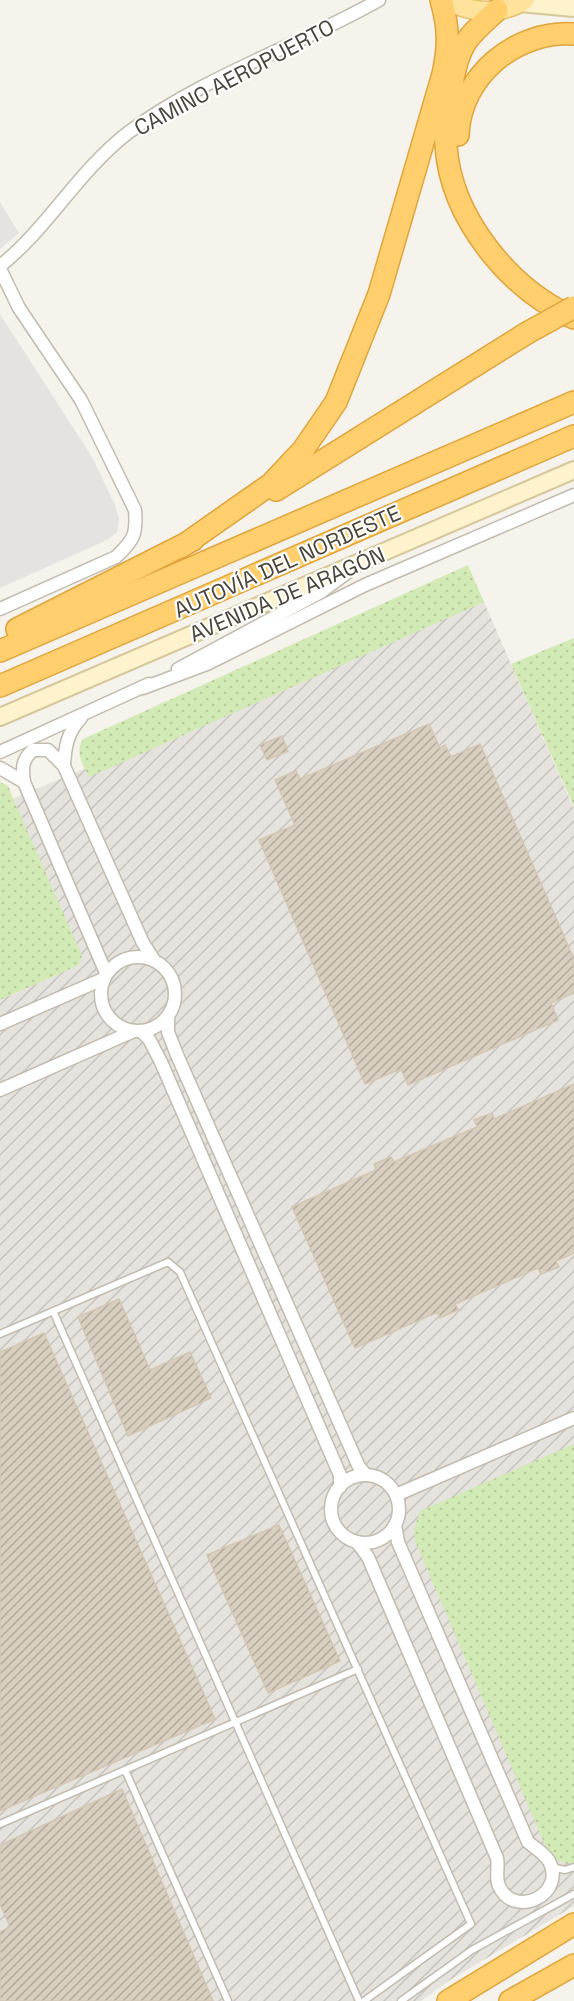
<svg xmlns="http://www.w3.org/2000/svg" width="574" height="2001" font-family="'Space Grotesk',sans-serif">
  <defs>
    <pattern id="industrial-furrows" width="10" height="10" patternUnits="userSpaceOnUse" patternTransform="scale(1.5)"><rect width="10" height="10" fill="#e6e2dd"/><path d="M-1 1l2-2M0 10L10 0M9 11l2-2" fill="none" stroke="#c7c3be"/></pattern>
    <pattern id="grass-dots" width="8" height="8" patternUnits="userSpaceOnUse" patternTransform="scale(1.5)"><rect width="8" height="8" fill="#d2eab5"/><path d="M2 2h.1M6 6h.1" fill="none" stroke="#b6ca9c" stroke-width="1.8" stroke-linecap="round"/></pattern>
    <pattern id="building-hatch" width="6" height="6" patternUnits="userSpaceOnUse" patternTransform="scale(1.5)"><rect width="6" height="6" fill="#d8cfc1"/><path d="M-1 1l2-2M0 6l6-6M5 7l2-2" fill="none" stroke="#b1aa9e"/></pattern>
  </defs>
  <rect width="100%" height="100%" fill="#f6f3ec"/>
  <path fill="url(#industrial-furrows)" d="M484 602 574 809V1906L450 1980 421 2001H0V804Z"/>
  <g fill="url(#grass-dots)">
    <path d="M468 565 484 602 89 777C82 763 75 753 83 739Z"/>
    <path d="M574 638V807L511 664Z"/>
    <path d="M0 782 8 786 13 798 82 956 79 965 0 1000Z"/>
    <path d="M574 1444V1863L571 1865 554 1859 548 1852 415 1541 414 1530 420 1511Z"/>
  </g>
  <g fill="#e5e3e0">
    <path d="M0 202 19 233 0 249Z"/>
    <path d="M0 314 92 457 115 505 119 519 117 532 107 540 0 588Z"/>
  </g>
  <g fill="url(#building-hatch)" stroke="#d3c7b4" stroke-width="1.5">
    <path d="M429 724 440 748 445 745 451 757 480 744 574 959V993L551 1003 558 1020 408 1085 401 1069 365 1084 259 840 295 825 275 780 296 771 300 779Z"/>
    <path d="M282 736 288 751 267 760 260 745Z"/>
    <path d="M574 1084V1253L556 1261 559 1267 541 1274 538 1268 455 1304 458 1310 440 1318 438 1312 355 1348 292 1207 376 1170 374 1164 391 1157 394 1162 477 1127 474 1120 492 1113 494 1119Z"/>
    <path d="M119 1299 150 1370 190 1352 211 1398 128 1436 78 1317Z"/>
    <path d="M44 1333 215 1719 0 1811V1352Z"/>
    <path d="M279 1525 340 1661 268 1693 207 1555Z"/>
    <path d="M122 1789 213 2001H0V1932L10 1927 0 1904V1845Z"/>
  </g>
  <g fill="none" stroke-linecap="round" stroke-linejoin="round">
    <g stroke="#c2bbae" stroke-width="9">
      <g id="lane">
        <path d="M53 1311 359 2001"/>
        <path d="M0 1334 168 1262 180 1272 471 1924 364 2001"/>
        <path d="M125 1770 228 2001"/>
        <path d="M0 1824 358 1669"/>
        <path d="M551 1867 565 1870 574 1867"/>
        <path d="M401 2001 472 1950 574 1894"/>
      </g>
    </g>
    <g stroke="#c2bbae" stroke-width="15">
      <g id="street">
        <path d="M0 266C48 228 78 171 129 132 205 76 298 46 379 0"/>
        <path d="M0 269 19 308 81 400 135 510C137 534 134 540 116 557L0 609"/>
        <path d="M178 669 321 592 348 572"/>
        <path d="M143 688 207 664 365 585 574 495"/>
        <path d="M0 752 149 684"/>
        <path d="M64 766C65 747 67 733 81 718"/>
        <path d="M0 768 24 782"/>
        <circle cx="138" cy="994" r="37"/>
        <path d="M106 973 24 782C22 767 22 760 33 750H48L64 766 143 943 154 960"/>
        <path d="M168 1016V1032L177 1055 359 1467 366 1475"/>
        <path d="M0 1024 103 979"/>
        <path d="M141 1031 149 1039 161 1062 340 1475V1487"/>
        <path d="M0 1090 134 1031"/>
        <circle cx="365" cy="1509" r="34"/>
        <path d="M396 1495 574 1418"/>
        <path d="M357 1542 368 1557 497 1858C499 1867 495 1877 499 1886 514 1920 567 1894 549 1861 544 1853 535 1848 528 1842L398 1542 395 1525"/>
      </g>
    </g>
    <g stroke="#d6c79b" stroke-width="20">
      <g id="secondary">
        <path d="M520 3 574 8"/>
        <path d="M0 717 574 470"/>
      </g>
    </g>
    <g stroke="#e6c16a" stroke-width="21">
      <path id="primary" d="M447 0C470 14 502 15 525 0"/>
    </g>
    <g stroke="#e0a43c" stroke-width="24">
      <g id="highway">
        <path d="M497 10C486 21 470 33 463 47 456 60 453 77 451 91 447 108 445 128 446 146 451 218 509 289 574 318"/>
        <path d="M458 135C460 76 516 30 574 34"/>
        <path d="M276 490 527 333"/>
        <path d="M181 547 271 484 303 450 336 402 379 294 443 74C449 47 449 27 441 0"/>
        <path d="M17 629 193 540"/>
        <path d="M0 651 574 402"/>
        <path d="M0 686 574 436"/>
        <path d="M448 2001 574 1924"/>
        <path d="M510 2001 574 1965"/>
      </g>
    </g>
    <use href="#lane" stroke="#fff" stroke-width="6"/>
    <use href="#street" stroke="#fff" stroke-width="12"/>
    <use href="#secondary" stroke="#fff3cd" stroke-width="16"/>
    <use href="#primary" stroke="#ffe39c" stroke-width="18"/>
    <use href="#highway" stroke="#ffcf6e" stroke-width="21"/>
    <g stroke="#e0a43c" stroke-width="24" stroke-linecap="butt">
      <path id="highway-bridge" d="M527 333 574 307"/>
    </g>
    <use href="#highway-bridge" stroke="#ffcf6e" stroke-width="21"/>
  </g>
  <g text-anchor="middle" stroke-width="4.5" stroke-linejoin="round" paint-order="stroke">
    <g font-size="22" fill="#4b4439" stroke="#fff">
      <text transform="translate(234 77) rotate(-28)" y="8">CAMINO AEROPUERTO</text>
      <text transform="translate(287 561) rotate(-24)" y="8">AUTOVÍA DEL NORDESTE</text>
      <text transform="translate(287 594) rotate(-23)" y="8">AVENIDA DE ARAGÓN</text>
    </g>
  </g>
</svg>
